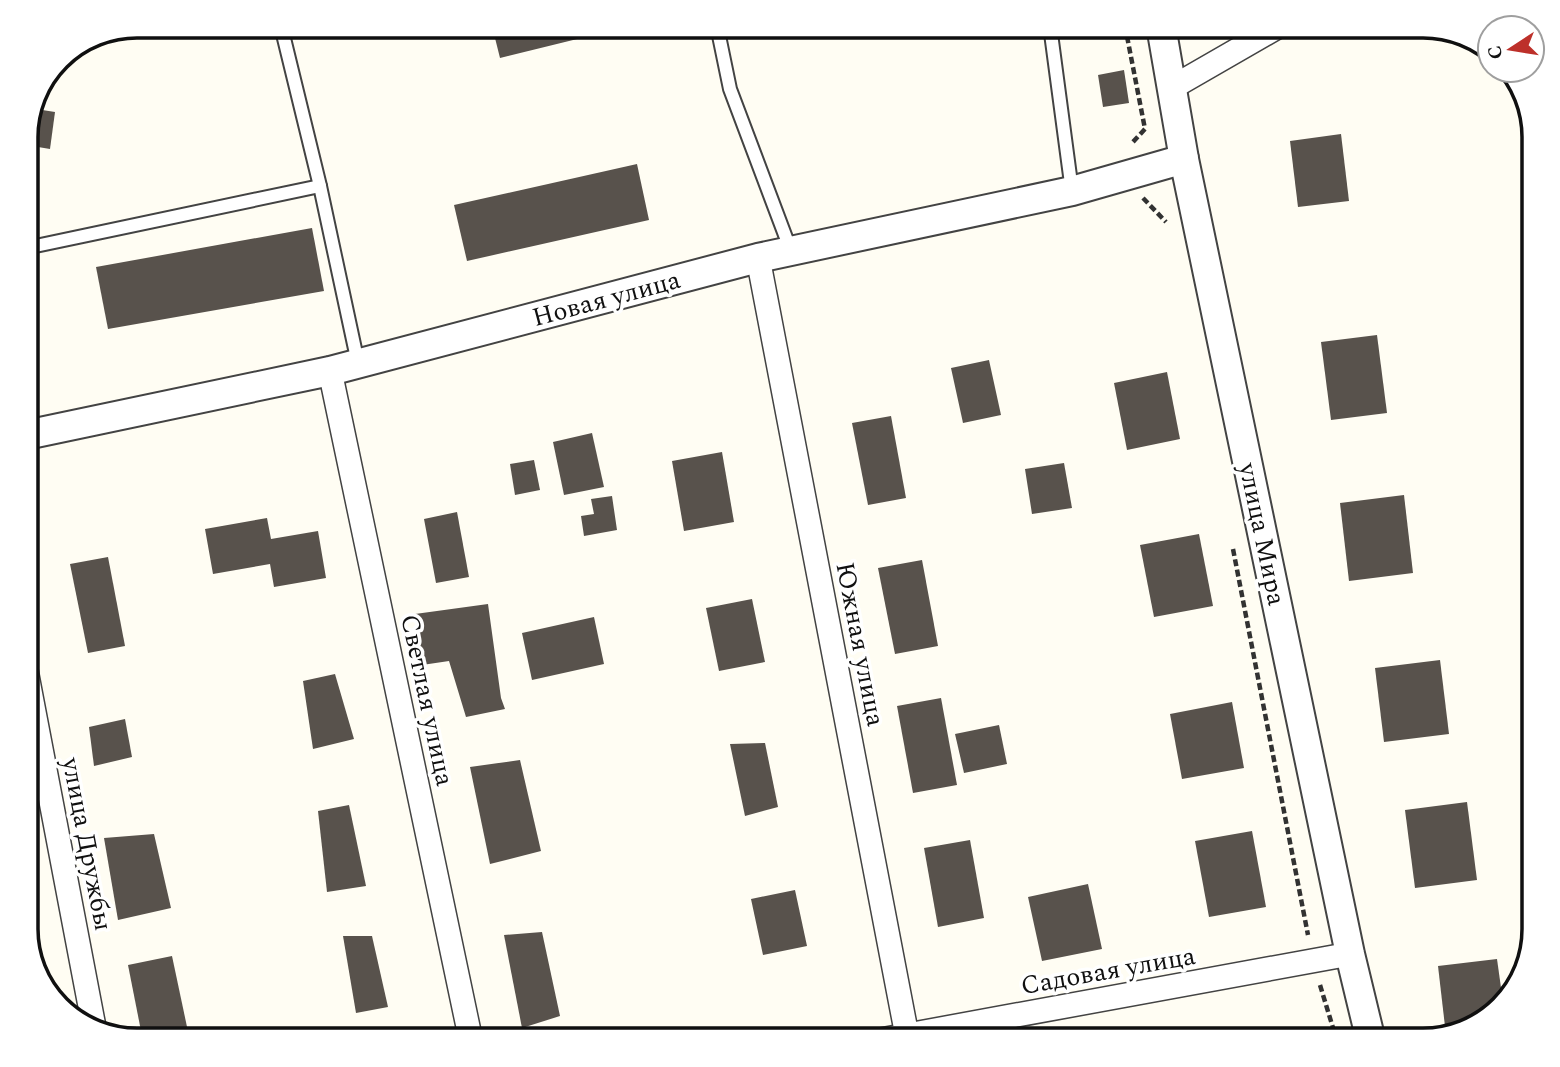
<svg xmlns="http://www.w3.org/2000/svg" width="1560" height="1067" font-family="Spectral,serif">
  <rect width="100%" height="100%" fill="#fffdf3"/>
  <g fill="#58524c">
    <path d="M492 26H626V27L500 58Z"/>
    <path d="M1065 26H1107L1108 31 1067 38Z"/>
    <path d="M1124 70 1129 103 1103 107 1098 75Z"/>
    <path d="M36 109 55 112 50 149 26 145V131Z"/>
    <path d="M1341 134 1349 201 1298 207 1290 141Z"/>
    <path d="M637 164 649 220 467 261 454 205Z"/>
    <path d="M312 228 324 291 108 329 96 267Z"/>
    <path d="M1377 335 1387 413 1331 420 1321 342Z"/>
    <path d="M989 360 1001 415 963 423 951 368Z"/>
    <path d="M1167 372 1180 439 1127 450 1114 383Z"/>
    <path d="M891 416 906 498 868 505 852 423Z"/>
    <path d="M592 433 604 487 564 495 553 442Z"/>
    <path d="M722 452 734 522 684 531 672 461Z"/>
    <path d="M534 460 540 490 515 495 510 464Z"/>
    <path d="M1064 463 1072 508 1032 514 1025 469Z"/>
    <path d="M1404 495 1413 573 1349 581 1340 503Z"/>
    <path d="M612 496 617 530 584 536 581 516 594 514 591 499Z"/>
    <path d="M457 512 469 577 436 583 424 519Z"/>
    <path d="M267 518 271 539 318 531 326 578 274 587 270 564 213 574 205 529Z"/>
    <path d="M1199 534 1213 606 1154 617 1140 545Z"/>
    <path d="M108 557 125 646 88 653 70 564Z"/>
    <path d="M922 560 938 646 895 654 878 568Z"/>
    <path d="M752 599 765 662 719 671 706 608Z"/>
    <path d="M488 604 501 698 505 709 466 717 449 661 422 665 415 614Z"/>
    <path d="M594 617 604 664 532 680 522 633Z"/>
    <path d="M1440 660 1449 734 1384 742 1375 668Z"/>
    <path d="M335 674 354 739 313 749 303 681Z"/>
    <path d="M941 698 957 785 913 793 897 706Z"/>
    <path d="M1232 702 1244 768 1182 779 1170 714Z"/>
    <path d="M125 719 132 757 94 766 89 727Z"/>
    <path d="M999 725 1007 764 964 773 955 734Z"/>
    <path d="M765 743 778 807 745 816 730 744Z"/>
    <path d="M520 760 541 851 490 864 470 767Z"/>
    <path d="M1467 802 1477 880 1415 888 1405 810Z"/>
    <path d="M349 805 366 886 327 892 318 811Z"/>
    <path d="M1252 831 1266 907 1209 917 1195 841Z"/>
    <path d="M154 834 171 908 118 920 104 838Z"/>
    <path d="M970 840 984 918 938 927 924 848Z"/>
    <path d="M1088 884 1102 949 1042 961 1028 897Z"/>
    <path d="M795 890 807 946 763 955 751 899Z"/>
    <path d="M542 932 560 1016 522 1028 504 935Z"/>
    <path d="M343 936H372L388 1007 356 1013Z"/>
    <path d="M172 956 190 1041H143L128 965Z"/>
    <path d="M1497 959 1503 1002 1472 1029 1446 1035 1438 966Z"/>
    <path d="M1142 1033 1143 1041H1109V1040Z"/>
    <path d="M427 1034 428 1041H389V1039Z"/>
  </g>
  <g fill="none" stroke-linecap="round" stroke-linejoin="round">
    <g stroke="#434343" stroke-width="16">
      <g id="service">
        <path d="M281 26 320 186 358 363"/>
        <path d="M717 26 730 89 791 251"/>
        <path d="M1050 26 1072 191"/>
        <path d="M26 248 320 186"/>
      </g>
    </g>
    <g stroke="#434343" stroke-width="26">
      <g id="minor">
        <path d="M1173 87 1279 26"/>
        <path d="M758 258 908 1041"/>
        <path d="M330 371 471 1041"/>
        <path d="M26 670 94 1027"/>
        <path d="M875 1041 1350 954"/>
      </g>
    </g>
    <g stroke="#434343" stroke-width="32">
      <g id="tertiary">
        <path d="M1161 26 1184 159 1350 954 1371 1041"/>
        <path d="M26 435 330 371 758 258 1072 191 1184 159"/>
      </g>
    </g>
    <g stroke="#323232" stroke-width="4.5" stroke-dasharray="7 3.5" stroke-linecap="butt">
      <path d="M1125 26 1145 129 1132 143"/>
      <path d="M1143 198 1166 222"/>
      <path d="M1233 549 1308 935"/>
      <path d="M1320 985 1337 1041"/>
    </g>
    <use href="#service" stroke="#fff" stroke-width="12"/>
    <use href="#minor" stroke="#fff" stroke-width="23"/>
    <use href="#tertiary" stroke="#fff" stroke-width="28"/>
  </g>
  <g text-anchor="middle" stroke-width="7" stroke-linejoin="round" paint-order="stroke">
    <g font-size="26" fill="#101010" stroke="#fff">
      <text transform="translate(606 298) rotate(-15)" y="9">Новая улица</text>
      <text transform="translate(1263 534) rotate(78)" y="9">улица Мира</text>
      <text transform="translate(861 644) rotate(79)" y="9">Южная улица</text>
      <text transform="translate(428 700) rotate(78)" y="9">Светлая улица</text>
      <text transform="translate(88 844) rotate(79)" y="9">улица Дружбы</text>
      <text transform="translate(1108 970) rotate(-10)" y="9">Садовая улица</text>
    </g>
  </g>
  <path d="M0 0H1560V1067H0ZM137 38H1423A99 99 0 0 1 1522 137V929A99 99 0 0 1 1423 1028H137A99 99 0 0 1 38 929V137A99 99 0 0 1 137 38Z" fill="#fff" fill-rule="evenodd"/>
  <path fill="none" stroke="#101010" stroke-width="3.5" d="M137 38H1423A99 99 0 0 1 1522 137V929A99 99 0 0 1 1423 1028H137A99 99 0 0 1 38 929V137A99 99 0 0 1 137 38Z"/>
  <g transform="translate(1511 49) rotate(258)"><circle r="33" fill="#ffffff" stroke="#9f9f9f" stroke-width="2"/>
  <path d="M0-5L12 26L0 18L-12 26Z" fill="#bd302a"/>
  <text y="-10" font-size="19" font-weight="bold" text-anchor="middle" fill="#101010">С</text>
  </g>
</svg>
